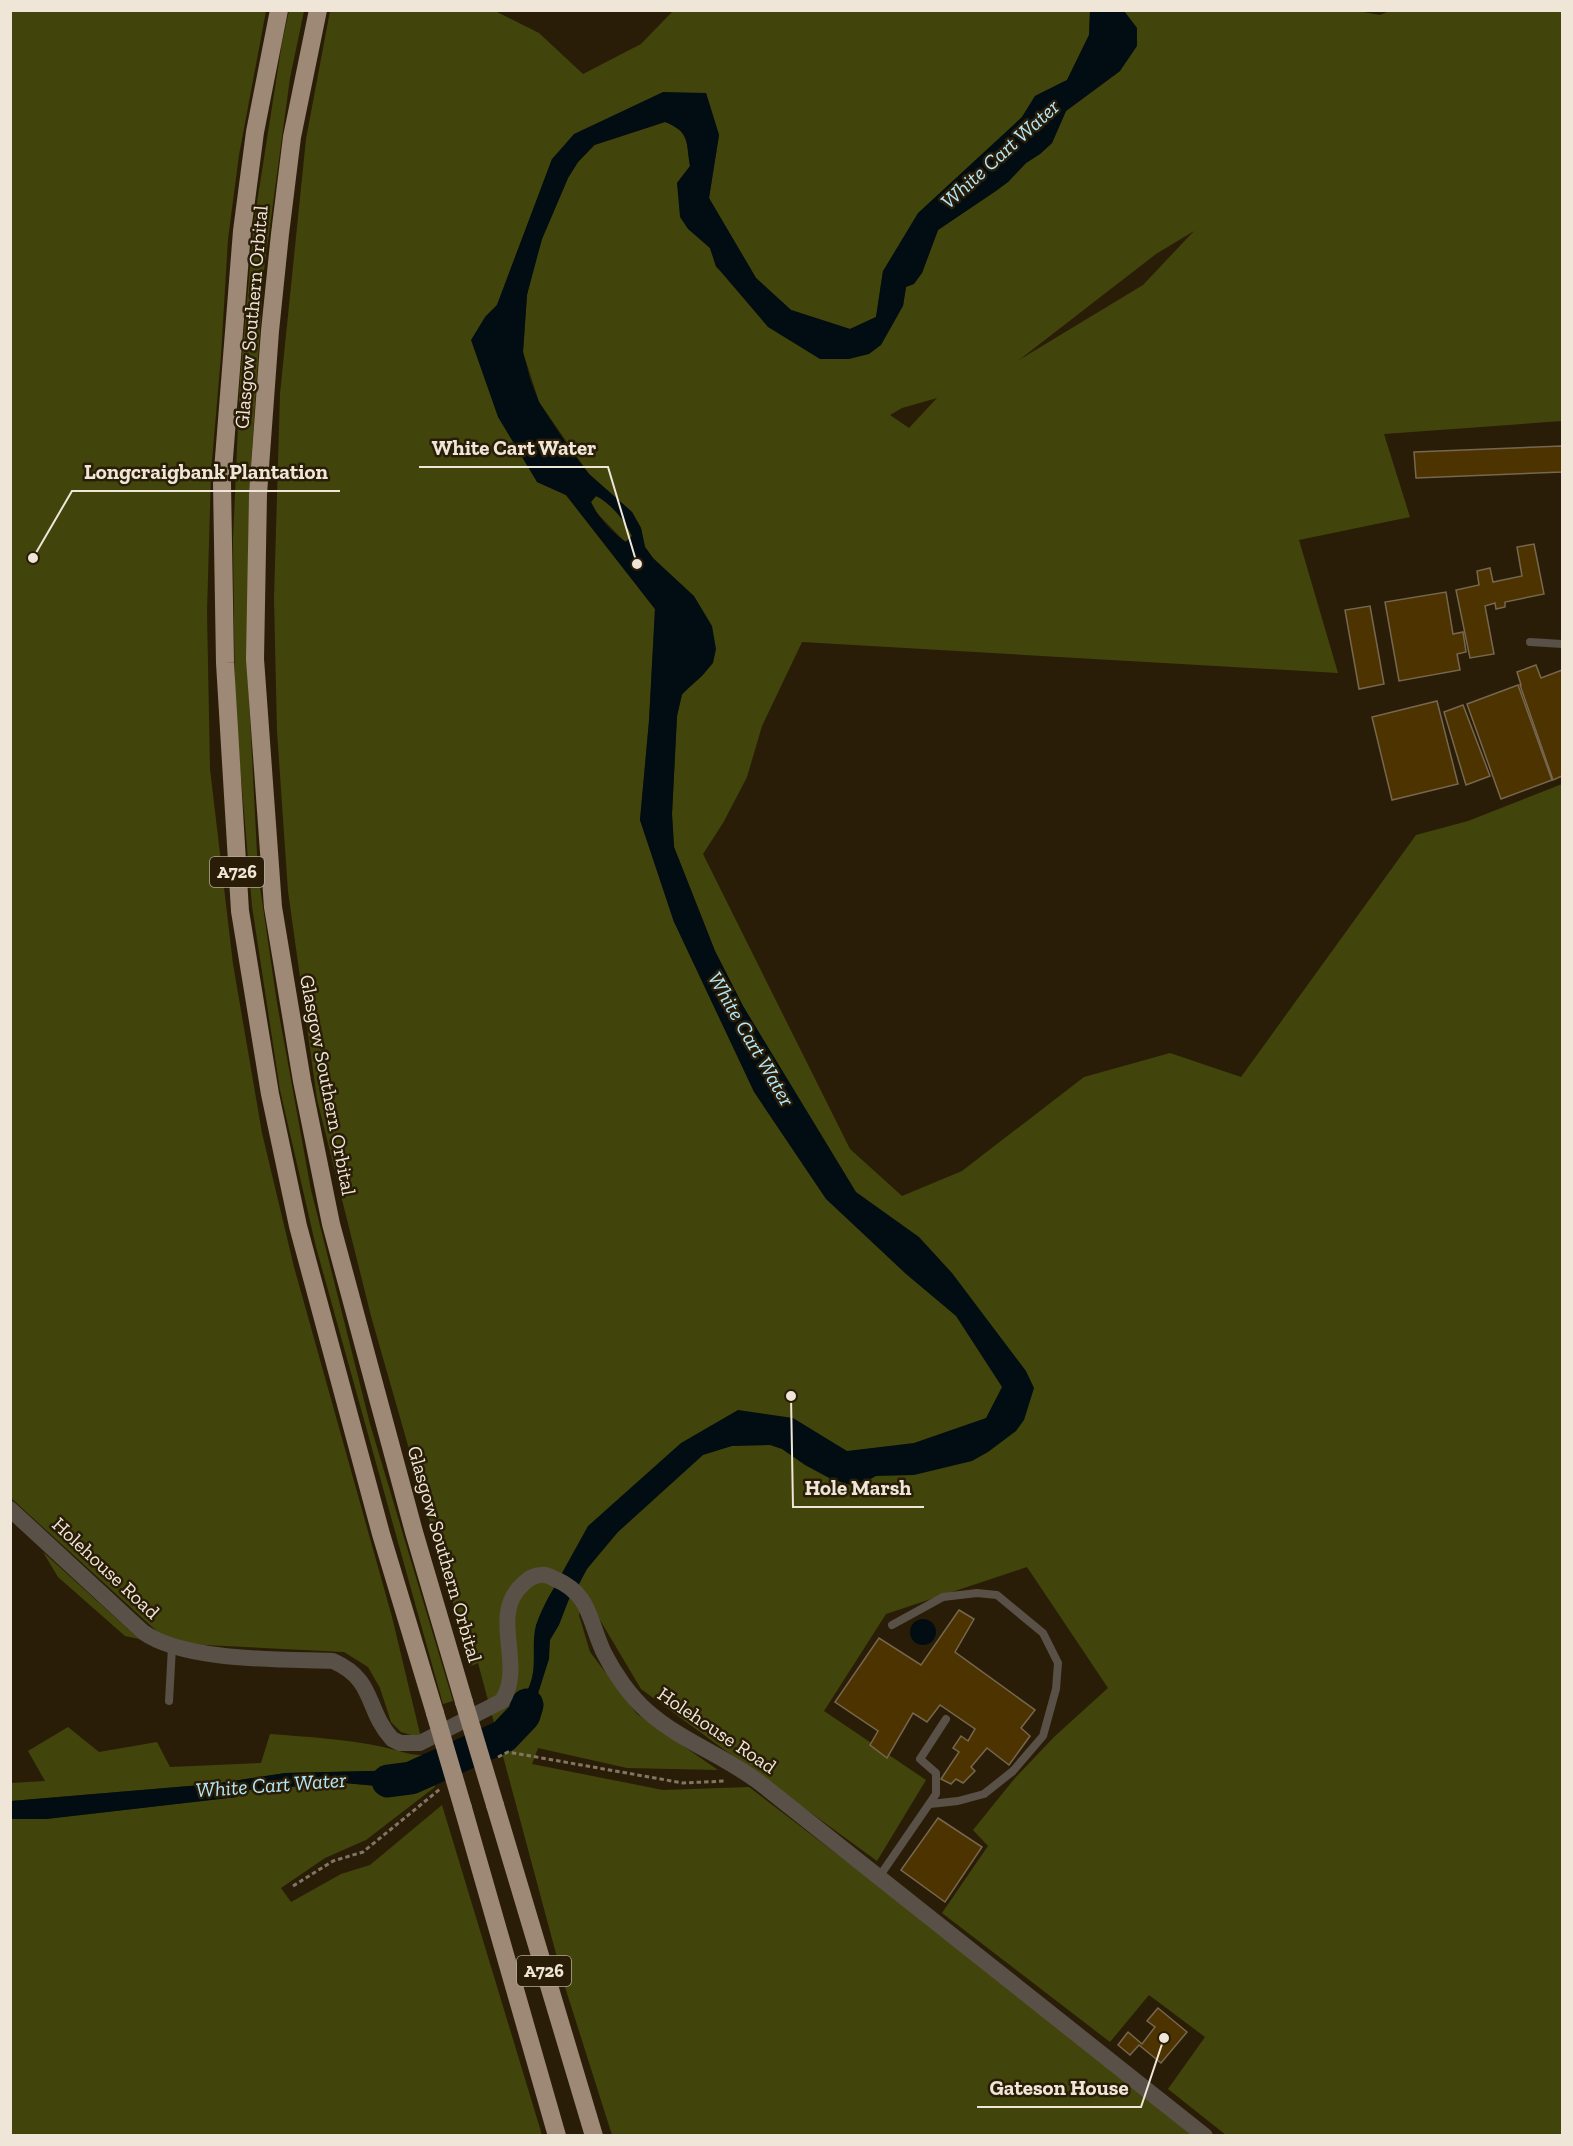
<svg xmlns="http://www.w3.org/2000/svg" width="1573" height="2146" font-family="'Zilla Slab',serif">
  <rect width="100%" height="100%" fill="#2a1d07"/>
  <g fill="#42450b" fill-rule="evenodd">
    <path d="M1351 10 1380 15 1392 10 1562 11V421L1384 434 1410 517 1299 540 1338 673 802 642 762 726 747 777 723 823 703 854 850 1149 902 1196 962 1171 1084 1077 1170 1053 1241 1077 1416 835 1468 821 1562 784V2135H1226L1168 2089 1205 2037 1149 1995 1110 2042 942 1913 988 1846 973 1830 1015 1778 1054 1737 1108 1688 1027 1567 886 1614 824 1711 926 1780 877 1861 641 1689 584 1593 579 1615 590 1652 637 1714 718 1770 627 1768 538 1748 532 1764 663 1790 749 1787 961 1949 1191 2135H612L565 1987 478 1663 471 1666 371 1316 317 1099 288 891 277 731 274 599 280 394 306 139 330 11H495L539 33 583 74 641 44 673 11H1090L1089 35 1067 80 1035 96 1022 117 883 271 876 317 850 329 791 310 756 278 709 198 719 135 706 93 552 159 497 305 485 317 537 482 566 495 655 609 649 721 640 820 674 922 781 1070 743 1006 715 951 674 847 672 814 677 716 682 695 690 686 653 558 645 547 641 528 632 512 589 474 539 402 523 352 527 295 531 276 542 239 568 178 578 162 595 145 665 122C690 132 686 141 690 166L677 183 687 227 710 248 716 267 820 359 903 306 906 287 922 273 938 230 1008 182 1026 163 1040 154 1052 143 1066 111 1120 71 1137 28 1124 11ZM1194 231 1143 285 1019 360 1156 254ZM937 398 909 428 890 415 902 408Z"/>
    <path d="M11 11H266L239 155 228 239 221 355 211 473 207 612 210 769 233 964 262 1133 294 1267 392 1617 421 1738 401 1732 391 1722 380 1688 368 1667 344 1652 184 1644 161 1635 11 1498Z"/>
    <path d="M289 11H304L290 78 264 270 249 495 248 679 258 873 277 1003 311 1190 370 1424 453 1701 443 1704 316 1247 280 1090 252 906 235 706 233 540 240 379 254 222 282 43Z"/>
    <path d="M596 496C611 503 625 521 632 536L625 542 595 511 591 502Z"/>
    <path d="M43 1552 139 1639 125 1636 58 1577Z"/>
    <path d="M68 1727 99 1752 157 1742 170 1767 261 1763 270 1734C308 1737 346 1739 383 1747 398 1750 410 1756 425 1755L428 1764 412 1770 286 1773 213 1784 11 1801V1783L45 1781 28 1751Z"/>
    <path d="M432 1776 435 1787 366 1840 325 1858 281 1888 291 1902 341 1874 370 1865 442 1805 542 2135H11L10 1819H46L237 1797 245 1790 344 1783 411 1789Z"/>
  </g>
  <g fill="#010d12" fill-rule="evenodd">
    <path d="M1090 11H1124L1137 28V46L1120 71 1066 111 1052 143 1040 154 1026 163 1008 182 996 191 938 230 922 273 914 284 906 287 903 306 881 345 869 354 849 359H820L768 327 716 266 710 248 688 229 680 217 677 183 690 166C686 141 690 132 665 122L594 145 578 162 568 178 542 239 527 295 523 352 530 379 539 402 569 448 589 474 632 512 641 528 645 547 653 558 694 596 712 626 716 649 713 663 702 676 682 694 677 716 672 814 674 847 715 951 743 1006 856 1192 919 1237 952 1273 1026 1371 1034 1388 1024 1420 1016 1431 988 1452 972 1461 914 1475 876 1476 865 1482 850 1485 831 1479 805 1465 782 1449 770 1445 732 1446 703 1455 618 1532 587 1569 578 1586 562 1573 588 1526 681 1443 738 1410 793 1418 847 1451 914 1443 986 1418 1002 1387 956 1316 906 1274 826 1199 754 1092 674 922 640 820 649 721 655 609 566 495 537 482 498 417 471 340 485 317 497 305 552 159 574 134 663 92 706 93 719 135 709 198 756 278 791 310 850 329 876 317 883 271 918 213 1022 117 1035 96 1067 80 1089 35ZM596 496C611 503 625 521 632 536L626 542C612 533 598 517 591 502Z"/>
    <path d="M557 1583 571 1594 559 1625 550 1640 549 1659 530 1719 517 1735 499 1744 496 1730C512 1720 531 1691 533 1672 535 1657 532 1640 536 1625 541 1611 549 1595 557 1583Z"/>
    <circle cx="923" cy="1632" r="13"/>
    <path d="M428 1764 432 1776 411 1789 344 1783 246 1790 237 1797 46 1819H11V1801L213 1784 285 1773 412 1770Z"/>
  </g>
  <g fill="none" stroke-linecap="round" stroke-linejoin="round">
    <path stroke="#010d12" stroke-width="33" d="M388 1781 411 1778 504 1736 524 1715 527 1705"/>
  </g>
  <g fill="#4c3300" stroke="#77674f" stroke-width="1.5">
    <path d="M1562 446V472L1416 478 1414 452Z"/>
    <path d="M1534 544 1544 594 1505 602V607L1496 609 1495 603 1485 606 1494 654 1470 658 1456 590 1479 585 1477 571 1490 568 1493 582 1522 576 1517 547Z"/>
    <path d="M1446 592 1453 634 1463 632 1466 652 1457 654 1460 670 1399 681 1385 602Z"/>
    <path d="M1370 606 1384 684 1359 689 1345 610Z"/>
    <path d="M1536 665 1541 678 1562 670V776L1553 780 1520 685H1521L1517 672Z"/>
    <path d="M1518 685 1552 780 1501 799 1467 704Z"/>
    <path d="M1437 701 1458 784 1392 800 1372 717Z"/>
    <path d="M1463 705 1490 776 1466 785 1444 712Z"/>
    <path d="M959 1610 974 1619 955 1652 1035 1710 1021 1728 1030 1736 1009 1765 987 1748 971 1767 975 1771 963 1783 956 1779 951 1784 941 1779 959 1752 953 1748 961 1736 968 1741 975 1729 940 1705 927 1722 913 1713 887 1758 870 1745 878 1731 835 1702 879 1638 921 1665Z"/>
    <path d="M938 1818 982 1847 945 1902 901 1870Z"/>
    <path d="M1158 2008 1187 2032 1161 2063 1139 2045 1130 2055 1118 2045 1128 2032 1142 2044 1155 2027 1147 2021Z"/>
  </g>
  <g fill="none" stroke-linecap="round" stroke-linejoin="round">
    <g stroke="#817663" stroke-width="3" stroke-dasharray="4.5 3" stroke-linecap="butt">
      <path d="M498 1757 508 1752 683 1783 725 1781"/>
      <path d="M293 1886 333 1861 363 1852 440 1789"/>
    </g>
    <g stroke="#595047" stroke-width="8">
      <path d="M1530 642 1562 644"/>
      <path d="M892 1625 943 1597 977 1593 997 1595 1043 1633 1058 1663 1056 1689 1043 1736 1013 1771 984 1794 958 1801 930 1804"/>
      <path d="M169 1701 172 1647"/>
      <path d="M879 1877 936 1794V1773L920 1759 946 1719"/>
    </g>
    <path stroke="#595047" stroke-width="16" d="M10 1509 143 1632C185 1662 282 1659 333 1661 376 1680 365 1709 392 1739L400 1743H420L502 1701C526 1665 488 1615 523 1584 528 1579 534 1575 541 1575 546 1574 551 1577 555 1579 591 1594 589 1622 604 1653 614 1673 630 1696 647 1711 682 1742 728 1757 764 1786 911 1903 1058 2019 1205 2136"/>
    <g stroke="#9e8876" stroke-width="18">
      <path d="M279 10 255 132 242 231 222 483 225 663 240 911 270 1094 298 1226 381 1534 435 1713"/>
      <path d="M318 10 292 137 280 234 270 331 258 494 255 659 273 907 302 1081 331 1224 414 1532 464 1702"/>
      <path d="M495 1805 594 2136"/>
      <path d="M463 1808 557 2136"/>
    </g>
    <g stroke="#9e8876" stroke-width="18">
      <path d="M464 1702 495 1805"/>
      <path d="M435 1713 463 1808"/>
    </g>
  </g>
  <g text-anchor="middle" stroke-width="5" stroke-linejoin="round" paint-order="stroke">
    <g fill="#2a1d07" stroke="#b4aa99" stroke-width="1.5">
      <rect x="210" y="857" width="54" height="30" rx="4.5"/>
      <rect x="517" y="1956" width="54" height="30" rx="4.5"/>
    </g>
    <g font-size="18" font-weight="bold" fill="#efe6d8">
      <text x="237" y="878">A726</text>
      <text x="544" y="1977">A726</text>
    </g>
    <g font-size="20" fill="#efe6d8" stroke="#2a1d07">
      <text transform="translate(251 317) rotate(-85)" y="7">Glasgow Southern Orbital</text>
      <text transform="translate(328 1085) rotate(79)" y="7">Glasgow Southern Orbital</text>
      <text transform="translate(445 1554) rotate(74)" y="7">Glasgow Southern Orbital</text>
      <text transform="translate(106 1568) rotate(43)" y="7">Holehouse Road</text>
      <text transform="translate(717 1730) rotate(34)" y="7">Holehouse Road</text>
    </g>
    <g font-size="21" font-style="italic" fill="#b3e8fc" stroke="#2a1d07">
      <text transform="translate(1000 154) rotate(-42)" y="7">White Cart Water</text>
      <text transform="translate(751 1039) rotate(60)" y="7">White Cart Water</text>
      <text transform="translate(271 1785) rotate(-4)" y="7">White Cart Water</text>
    </g>
  </g>
  <path fill="none" stroke="#efe6d8" stroke-width="2" d="M637 564L608 467H419M33 558L72 491H340M791 1396L793 1507H924M1164 2038L1141 2107H977"/>
  <g fill="#efe6d8" stroke="#2a1d07" stroke-width="2">
    <circle cx="637" cy="564" r="6"/>
    <circle cx="33" cy="558" r="6"/>
    <circle cx="791" cy="1396" r="6"/>
    <circle cx="1164" cy="2038" r="6"/>
  </g>
  <g font-size="21" text-anchor="middle" font-weight="bold" fill="#efe6d8" stroke="#2a1d07" stroke-width="5" stroke-linejoin="round" paint-order="stroke">
    <text x="514" y="455">White Cart Water</text>
    <text x="206" y="479">Longcraigbank Plantation</text>
    <text x="858" y="1495">Hole Marsh</text>
    <text x="1059" y="2095">Gateson House</text>
  </g>
  <rect width="1573" height="2146" fill="none" stroke="#efe6d8" stroke-width="24"/>
</svg>
